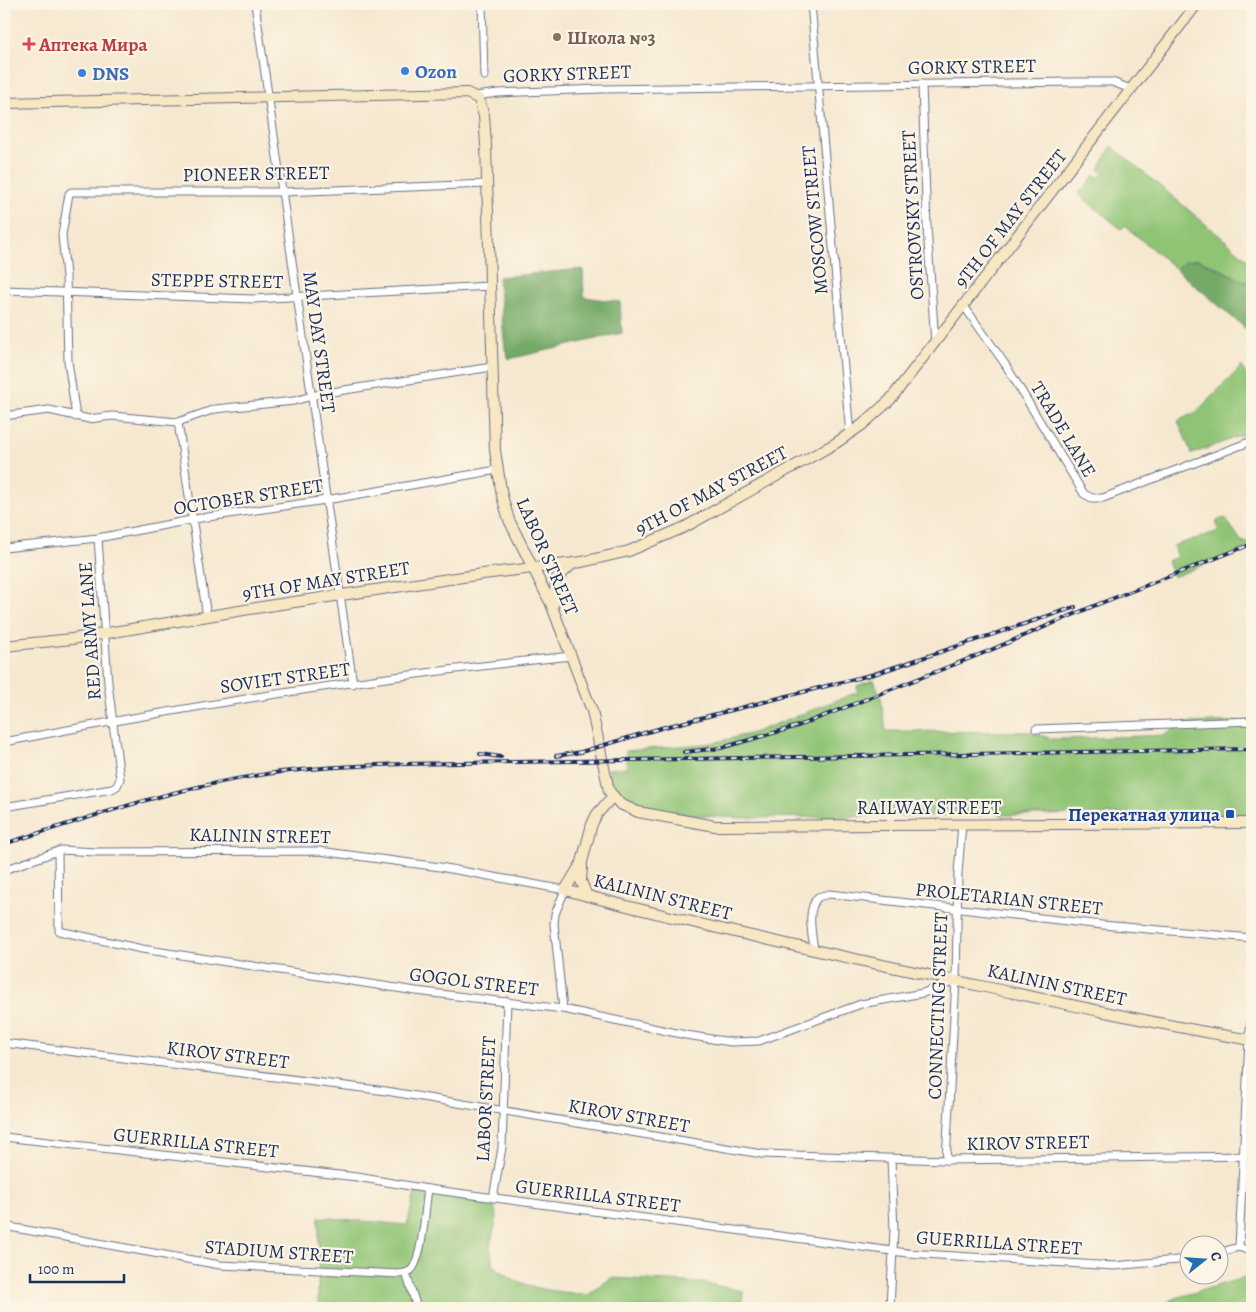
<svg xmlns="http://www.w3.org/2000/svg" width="1256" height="1312" font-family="Alegreya,serif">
  <rect width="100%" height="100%" fill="#fcf5e5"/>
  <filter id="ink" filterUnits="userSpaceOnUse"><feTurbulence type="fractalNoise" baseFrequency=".02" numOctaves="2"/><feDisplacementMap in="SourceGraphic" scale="10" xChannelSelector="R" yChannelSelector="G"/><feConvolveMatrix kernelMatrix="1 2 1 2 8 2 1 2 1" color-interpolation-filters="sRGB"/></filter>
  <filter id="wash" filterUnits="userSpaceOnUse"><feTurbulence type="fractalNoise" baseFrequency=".0096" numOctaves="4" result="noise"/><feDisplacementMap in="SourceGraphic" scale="20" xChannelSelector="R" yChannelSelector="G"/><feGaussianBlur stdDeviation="1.12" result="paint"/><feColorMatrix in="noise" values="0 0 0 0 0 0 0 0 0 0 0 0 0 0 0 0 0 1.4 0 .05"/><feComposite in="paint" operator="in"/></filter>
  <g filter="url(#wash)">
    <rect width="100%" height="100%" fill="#f6e8d0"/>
    <g fill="#90c475" stroke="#567a6a">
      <path d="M1112 146 1252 263V285C1228 277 1198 246 1176 269L1125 226 1121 229 1078 194 1095 175 1099 178 1103 173 1099 169Z"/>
      <path d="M1242 366 1252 389V431L1192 454 1178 421 1196 412Z"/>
      <path d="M1225 518 1242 542 1252 541V546L1173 577 1167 561 1177 557 1173 546 1219 531 1216 521Z"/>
      <path d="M874 680 881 698 886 731 1031 732 1052 739H1067L1165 735 1174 729 1178 723 1252 721V814H1237V811L1232 809 1226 814 1000 815 992 808 984 815 742 818 692 815 662 811 628 802 611 784 608 769 627 767 626 751 713 743 753 733 858 692 857 686Z"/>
      <path d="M415 1193 492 1201 497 1217 490 1246 493 1265C524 1291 550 1290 588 1295L611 1278 704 1283 743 1291 742 1308H401L400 1302 318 1303 319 1217 407 1225Z"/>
      <path d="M1243 1278 1252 1280V1308H1156L1176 1298Z"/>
    </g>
    <g fill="#74aa66" stroke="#486c62">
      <path d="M1197 259 1252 285V334L1176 269 1183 262Z"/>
      <path d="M583 269 584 297 620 302 622 333 509 359 505 349 498 277Z"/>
    </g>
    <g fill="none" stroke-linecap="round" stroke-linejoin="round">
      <path stroke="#5ac2d7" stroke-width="7" d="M4 1305 19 1308"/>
    </g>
  </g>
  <g filter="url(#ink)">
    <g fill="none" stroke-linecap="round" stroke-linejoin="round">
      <g stroke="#687086" stroke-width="9">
        <g id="street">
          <path d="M44 4H45"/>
          <path d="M255 4 353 684"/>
          <path d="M482 4 484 76"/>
          <path d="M811 4 850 434"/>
          <path d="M922 84 927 227 935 343"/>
          <path d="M475 96 498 93 601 89 1073 82H1112L1131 89"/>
          <path d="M4 290 253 299 490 286"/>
          <path d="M964 306 1005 364 1084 494 1092 498H1103L1252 441"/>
          <path d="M4 416 49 410 89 419 112 416 178 422 215 409 294 401 319 394 492 367"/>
          <path d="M76 417 68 361 66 276 62 235 69 194 71 192H283L487 184"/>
          <path d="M178 422 207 617"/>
          <path d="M4 548 98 538 201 518 326 500 497 470"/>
          <path d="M1036 729 1252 721"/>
          <path d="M4 742C192 705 382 675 572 656"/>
          <path d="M4 807 112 789 117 786 120 779 108 683 98 538"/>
          <path d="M58 851 59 931 142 949 416 991 563 1009 686 1035 731 1042 759 1041 861 1004 923 993 956 980"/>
          <path d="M4 870 61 850 96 852 319 851 440 867 565 890 555 914 554 924 563 1009"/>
          <path d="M814 950C812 934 806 910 818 897L829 894 1102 925 1252 938"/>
          <path d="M4 1043 386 1091 762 1154 946 1160 1252 1156"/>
          <path d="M4 1137 357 1177 428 1189 907 1253 1114 1266 1188 1259"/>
          <path d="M946 1160 956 980 958 873 962 824"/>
          <path d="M493 1198 502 1148 507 1001"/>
          <path d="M4 1226 220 1265 399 1274C404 1273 410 1273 413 1268 423 1252 425 1209 428 1189"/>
          <path d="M1239 1247 1249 1039 1252 1013"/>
          <path d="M1218 1253 1239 1247 1252 1252"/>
          <path d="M406 1273 417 1308"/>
          <path d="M890 1308 894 1230 891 1159"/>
        </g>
      </g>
      <g stroke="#687086" stroke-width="12">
        <g id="secondary">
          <path d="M4 103 467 93 479 99 484 116 486 145 495 450 502 496 509 520 551 604 592 711 609 791 620 804 638 812 715 826 1252 823"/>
          <path d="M554 603 556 579 571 565"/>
          <path d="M4 646 72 639 274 605 483 574 582 562 629 551 685 527 836 443 862 425 890 400 1197 4"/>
          <path d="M613 796 597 814 592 824 582 862 565 890C704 927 844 957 985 987 1074 1005 1163 1026 1252 1040"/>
          <path d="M582 866 581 881 587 896"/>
        </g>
      </g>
      <use href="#street" stroke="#fff" stroke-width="7"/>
      <use href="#secondary" stroke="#f8e7c3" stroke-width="10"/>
      <g stroke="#1b2f5e" stroke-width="4">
        <g id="rail">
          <path d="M684 752 721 748 798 726 986 652 1096 605 1252 544"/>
          <path d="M480 754 501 757"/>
          <path d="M556 756 581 752 661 728 874 674 1075 607"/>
          <path d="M4 844C82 820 161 792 242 778 296 768 350 766 404 764L1252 749"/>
        </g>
      </g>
      <use href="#rail" stroke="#fcf5e5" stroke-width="2" stroke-dasharray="5.5" stroke-linecap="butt"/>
    </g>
  </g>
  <circle fill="#8d6e63" stroke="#fcf5e5" stroke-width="2" cx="557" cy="37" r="5"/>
  <path fill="#e0444e" stroke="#fcf5e5" stroke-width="2" d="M26.5 36.5h5v5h5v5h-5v5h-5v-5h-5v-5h5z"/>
  <g fill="#3f7fe0" stroke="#fcf5e5" stroke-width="2">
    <circle cx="405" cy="71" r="5"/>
    <circle cx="82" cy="73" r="5"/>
  </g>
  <rect fill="#1a4fb4" stroke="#fcf5e5" stroke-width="2" x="1225" y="809" width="10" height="10" rx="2.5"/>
  <g text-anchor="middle" stroke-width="4.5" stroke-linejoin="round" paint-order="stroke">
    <g font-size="19" font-weight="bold" fill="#785e54" stroke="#fcf5e5" text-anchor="start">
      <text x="567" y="44">Школа №3</text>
    </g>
    <g font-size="19" font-weight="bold" fill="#be3a42" stroke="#fcf5e5" text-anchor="start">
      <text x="39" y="51">Аптека Мира</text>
    </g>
    <g font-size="19" fill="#1b2f5e" stroke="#fcf5e5">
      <text transform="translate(972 66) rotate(-1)" y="7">GORKY STREET</text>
      <text transform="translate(567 73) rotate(-2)" y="7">GORKY STREET</text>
      <text transform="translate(256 173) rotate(-1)" y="7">PIONEER STREET</text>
      <text transform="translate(912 215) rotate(-93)" y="7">OSTROVSKY STREET</text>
      <text transform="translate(1010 218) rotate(-52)" y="7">9TH OF MAY STREET</text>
      <text transform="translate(814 220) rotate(-95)" y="7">MOSCOW STREET</text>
      <text transform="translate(217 280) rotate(1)" y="7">STEPPE STREET</text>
      <text transform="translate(320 342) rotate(82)" y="7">MAY DAY STREET</text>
      <text transform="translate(1064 429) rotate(59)" y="7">TRADE LANE</text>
      <text transform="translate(711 490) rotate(-28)" y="7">9TH OF MAY STREET</text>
      <text transform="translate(248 496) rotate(-9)" y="7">OCTOBER STREET</text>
      <text transform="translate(548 556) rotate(66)" y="7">LABOR STREET</text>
      <text transform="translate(326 580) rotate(-9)" y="7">9TH OF MAY STREET</text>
      <text transform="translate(89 631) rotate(-94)" y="7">RED ARMY LANE</text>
      <text transform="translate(285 677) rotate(-8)" y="7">SOVIET STREET</text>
      <text x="929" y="814">RAILWAY STREET</text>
      <text transform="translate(260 835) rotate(1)" y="7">KALININ STREET</text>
      <text transform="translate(663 896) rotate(14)" y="7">KALININ STREET</text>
      <text transform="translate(1009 898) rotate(6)" y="7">PROLETARIAN STREET</text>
      <text transform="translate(474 981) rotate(7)" y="7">GOGOL STREET</text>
      <text transform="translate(1057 984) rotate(12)" y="7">KALININ STREET</text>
      <text transform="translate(937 1006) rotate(-88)" y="7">CONNECTING STREET</text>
      <text transform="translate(228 1054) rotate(7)" y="7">KIROV STREET</text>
      <text transform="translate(485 1099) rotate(-87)" y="7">LABOR STREET</text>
      <text transform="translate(629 1115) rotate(10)" y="7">KIROV STREET</text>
      <text transform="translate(196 1142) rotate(6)" y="7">GUERRILLA STREET</text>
      <text transform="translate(1028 1142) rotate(-1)" y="7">KIROV STREET</text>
      <text transform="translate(598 1195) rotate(7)" y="7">GUERRILLA STREET</text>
      <text transform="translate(999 1242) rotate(4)" y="7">GUERRILLA STREET</text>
      <text transform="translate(279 1251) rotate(4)" y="7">STADIUM STREET</text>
    </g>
    <g font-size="19" font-weight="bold" fill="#366cbe" stroke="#fcf5e5" text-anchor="start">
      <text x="415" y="78">Ozon</text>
      <text x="92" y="80">DNS</text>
    </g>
    <g font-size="19" font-weight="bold" fill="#164399" stroke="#fcf5e5" text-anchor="end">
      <text x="1220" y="821">Перекатная улица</text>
    </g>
  </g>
  <rect width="1256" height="1312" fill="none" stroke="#fcf5e5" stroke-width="20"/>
  <g transform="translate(1204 1260) rotate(73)"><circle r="24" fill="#fcf5e5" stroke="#a2a6af"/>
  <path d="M0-4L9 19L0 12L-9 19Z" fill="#1f6fb2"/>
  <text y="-8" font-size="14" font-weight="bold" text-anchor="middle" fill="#1b2f5e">С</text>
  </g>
  <path d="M30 1274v8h94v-8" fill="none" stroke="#1b2f5e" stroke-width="2.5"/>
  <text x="38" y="1274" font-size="15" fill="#1b2f5e" stroke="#fcf5e5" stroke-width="4" paint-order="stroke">100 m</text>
</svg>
